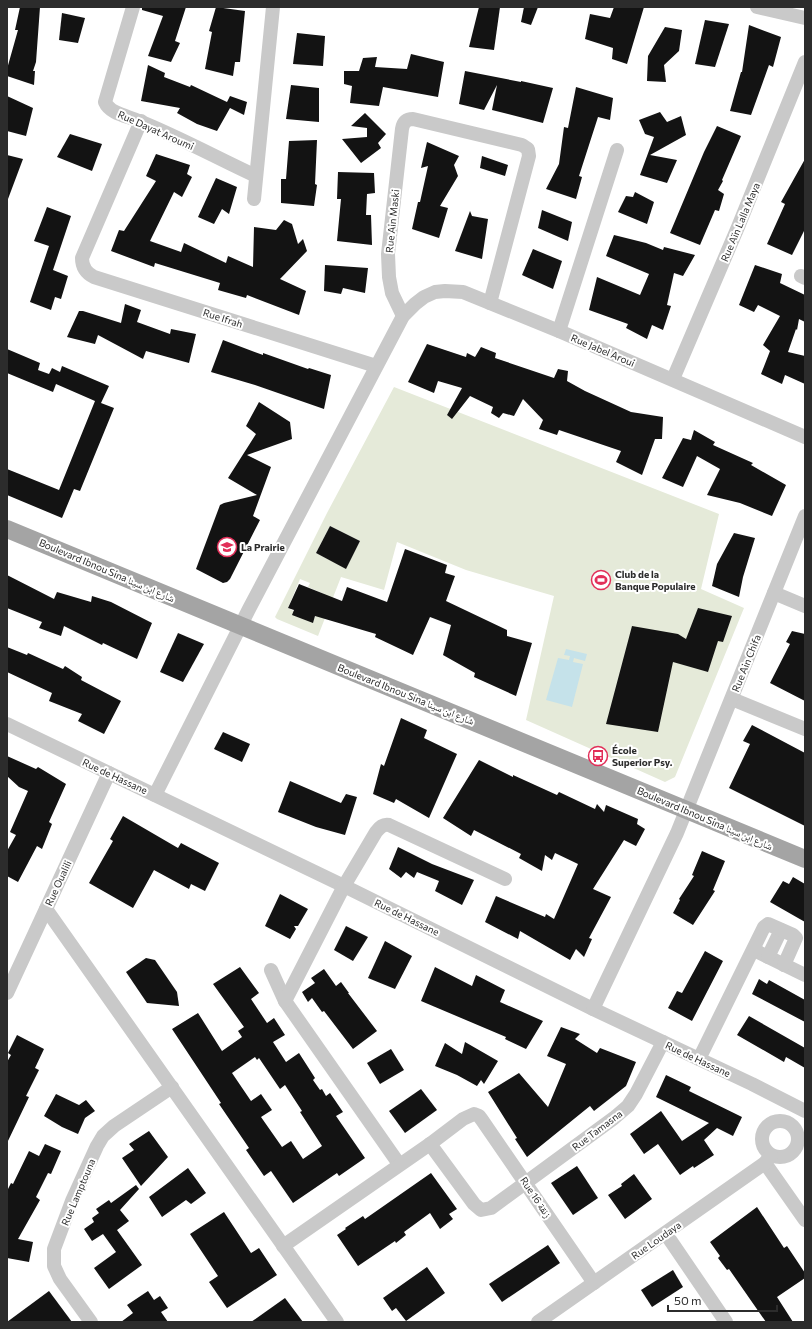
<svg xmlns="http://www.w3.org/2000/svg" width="812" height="1329" font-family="Commissioner,'Noto Naskh Arabic',sans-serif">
  <rect width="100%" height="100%" fill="#fff"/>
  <path fill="#e5ead9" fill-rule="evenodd" d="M394 387 719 514 701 589 744 608 675 777 665 782 526 720 554 596 466 570 397 542 384 590 341 577 318 636 277 619 275 617 327 513ZM330 526 360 541 346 568 316 553ZM300 579 310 583 308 587 324 594 313 622 288 608Z"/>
  <path fill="#c5e2ea" d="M566 649 587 654 585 661 574 658 573 662 583 664 572 707 546 700 558 658 569 660 570 656 564 655Z"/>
  <g fill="#131313" fill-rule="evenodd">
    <path d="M20 7H40L36 62 33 71H35L34 85 7 76V69L18 30H15Z"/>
    <path d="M142 7H186L175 41 180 43 171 62 148 56 163 16 142 10Z"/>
    <path d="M216 7 245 11 240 62H235L233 76 205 69 212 32 209 31Z"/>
    <path d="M479 7H500L494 50 469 47Z"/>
    <path d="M524 7H538L531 25 521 22Z"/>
    <path d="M614 7H644L627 64 612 59 613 48 585 39 590 14 610 18Z"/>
    <path d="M62 13 85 18 78 43 59 40Z"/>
    <path d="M705 20 729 24 715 67 695 64Z"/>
    <path d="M749 25 781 37 773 67 769 65 751 115 730 111 741 72H742Z"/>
    <path d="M665 27 682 30 679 51 664 65 666 82 647 81 648 56Z"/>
    <path d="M297 33 325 36 323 66 293 64Z"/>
    <path d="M411 54 444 62 438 97 383 87 379 106 350 103 352 86 344 84V71H359L363 58 377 57 375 67 407 69Z"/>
    <path d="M148 65 165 73 164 77 190 87 191 85 227 102 230 96 247 102 244 115 230 108 217 131 197 124 177 113 180 108 141 101Z"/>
    <path d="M465 71 521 82V81L553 88 543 123 492 110 497 85 484 110 459 104Z"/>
    <path d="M291 85 319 88V122L286 119Z"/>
    <path d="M576 87 613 98 610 120 598 117 579 176 582 177 576 199 546 189 559 164 564 127 568 128Z"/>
    <path d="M7 96 33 108 26 136 7 131Z"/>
    <path d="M660 112 667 122 681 116 686 135 650 155 677 160 667 183 640 175 654 137 645 134 639 120Z"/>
    <path d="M365 113 386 134 378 143 381 148 361 163 342 139 367 137V128L351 126Z"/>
    <path d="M717 126 741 136 722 180 723 181 718 190 724 194 719 211 715 210 700 245 670 233 704 152Z"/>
    <path d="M70 134 102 144 92 171 57 157Z"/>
    <path d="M317 140 315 184 317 185 314 206 281 203V179H286L289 141Z"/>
    <path d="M427 142 459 156 454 165 458 176 440 206 448 208 439 238 412 229 418 202H420L428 166 421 168Z"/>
    <path d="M156 154 190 165 187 174 192 177 182 197 174 192 150 241 181 252 184 243 226 263 228 256 253 267 254 227 276 230 284 220 292 224 298 244 303 239 307 251 280 279 306 291 299 315 247 295 246 298 218 290 220 283 155 263 154 267 111 251 119 230 124 231 156 181 146 176Z"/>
    <path d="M7 155 23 159 8 199H7Z"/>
    <path d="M482 156 508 165 505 176 480 168Z"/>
    <path d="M805 159V229L792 255 767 244 785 204 781 202Z"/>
    <path d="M338 172 374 173 375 193 367 194 366 215H371L372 245 337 241 341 199H337Z"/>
    <path d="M216 178 237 187 229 214 222 209 214 224 198 217Z"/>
    <path d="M635 192 654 202 647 224 618 212 626 196 633 197Z"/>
    <path d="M47 207 71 216 53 270 68 276 61 299 55 297 51 310 30 302 49 246 34 241Z"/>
    <path d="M542 210 572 222 568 241 538 228Z"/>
    <path d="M470 211 472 216 488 219 482 259 455 251Z"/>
    <path d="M614 235 646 243 663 250 664 247 695 255 683 276 674 273 667 305 671 306 663 330 652 325 647 339 626 328 628 324 589 310 597 277 640 295 649 274 606 256Z"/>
    <path d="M533 249 562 261 553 289 522 275Z"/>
    <path d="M325 265 368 268 365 293 343 288 341 294 324 291Z"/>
    <path d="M755 265 782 274 780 283 805 295V322L799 319 797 330 796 329 788 352 805 356V384L785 375 782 384 761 374 770 351 763 345 780 316 758 305 754 312 739 305Z"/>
    <path d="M125 304 141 310 137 322 170 334 171 329 196 334 189 363 146 351 143 359 98 335 95 344 67 337 79 311H83L121 323Z"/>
    <path d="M223 340 263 355V353L308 369 309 368 331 375 324 409 255 385 211 372Z"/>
    <path d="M427 344 466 357 467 353 475 357 481 347 496 353 495 358 554 378 558 369 568 371 567 381 585 391 631 412 663 417 662 439H655L642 475 616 462 621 451 559 430 557 435 539 429 543 420 523 399 514 416 503 413 499 418 491 413 493 407 470 396 452 419 447 415 462 388 438 381 434 393 408 382Z"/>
    <path d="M7 349 40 363 38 370 49 374 52 368 60 372 62 366 109 386 101 403 114 408 80 491 74 489 62 518 7 495V469L59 490 95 401 56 384 53 392 7 373Z"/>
    <path d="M259 402 290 422 292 439 247 455 271 467 253 516 260 520 230 579 227 582 223 583 196 569 220 505 224 503 257 495 228 478 256 434 246 426Z"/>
    <path d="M694 430 715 442 713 445 753 463 751 465 786 485 772 516 740 503 707 495 720 469 697 456 683 487 662 478 683 438 691 440Z"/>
    <path d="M330 526 360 541 346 569 316 553Z"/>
    <path d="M734 533 755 538 743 577 739 597 712 586 717 564Z"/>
    <path d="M405 549 447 565 445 573 455 576 446 601 507 630V636L532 643 516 696 474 677 475 673 443 655 451 625 430 617 413 655 375 637 376 634 315 616 313 623 292 615 294 610 288 608 299 584 342 601 347 587 387 602Z"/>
    <path d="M7 575 54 599 57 592 91 602 92 596 111 602 152 623 137 659 103 643 102 645 64 626 61 636 39 628 42 622 7 608Z"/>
    <path d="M698 608 732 616 723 642 718 641 708 672 673 662 658 732 606 724 632 626 678 634 686 639Z"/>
    <path d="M792 631 805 634V701L770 683 790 644 786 642Z"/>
    <path d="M178 633 204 644 183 682 160 672Z"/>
    <path d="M7 647 27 655 28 653 63 669 65 666 82 677 81 680 121 701 104 734 78 721 82 714 49 701 52 693 7 672Z"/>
    <path d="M401 718 427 730 424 738 457 754 429 818 396 799 394 803 373 794 381 764 384 766Z"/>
    <path d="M752 725 805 753V826L729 788 750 744 743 741Z"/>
    <path d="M223 732 250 744 242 762 214 749Z"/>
    <path d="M7 756 36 769 38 767 66 784 49 822 52 824 42 849 37 846 18 882 7 876V851L16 835 10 832 28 791 19 787 7 776Z"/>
    <path d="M479 760 513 777V775L557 795 559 792 595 809 597 804 604 812 606 805 638 819 637 824 645 829 636 846 624 840 593 889 611 897 589 938 592 939 584 957 576 949 570 960 520 931 518 939 485 922 496 896 545 917 546 914 554 919 578 864 555 853 552 860 545 855 542 871 519 858 521 854 474 830 471 836 443 818Z"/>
    <path d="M290 781 341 803 346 794 357 797 345 835 316 827 278 812Z"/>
    <path d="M123 816 178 848 181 843 219 863 205 891 191 884 189 889 154 870 133 908 89 883 113 841 110 839Z"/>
    <path d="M398 847 432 864 474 880 462 905 435 891 439 881 417 872 414 878 406 872 401 878 389 869Z"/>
    <path d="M702 851 725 861 713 890 715 891 693 925 673 913 680 900 679 899 694 876 692 875Z"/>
    <path d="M793 877 805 884V922L770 902 783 881 789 884Z"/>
    <path d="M280 894 308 909 298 926H294L296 929 290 939 265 926Z"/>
    <path d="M346 926 368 937 353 961 334 950Z"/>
    <path d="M385 941 412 956 395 989 368 978Z"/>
    <path d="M705 951 723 961 692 1021 668 1008 677 991 682 993Z"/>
    <path d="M146 958 155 960 177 992 179 1006 147 1003 126 972Z"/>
    <path d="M240 967 259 993 251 999 267 1023 274 1018 285 1035 273 1042 286 1062 299 1053 315 1078 313 1080 320 1090 322 1089 326 1096 330 1093 343 1112 336 1116 365 1158 339 1176 337 1173 293 1203 271 1171 264 1176 246 1150 249 1148 219 1104 221 1103 172 1029 198 1013 222 1051 242 1037 238 1031 244 1027 213 984ZM255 1057 257 1060 259 1058 280 1089 285 1085 302 1111 300 1112 322 1146 303 1159 291 1141 282 1147 261 1117 272 1110 261 1094 251 1101 232 1073Z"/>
    <path d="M435 967 472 986 476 975 505 990 500 1002 543 1021 526 1049 505 1039 506 1037 421 1001Z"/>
    <path d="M324 969 336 986 341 982 349 993H348L377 1031 353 1049 324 1011 322 1012 312 998 308 1002 302 992 315 983 311 978Z"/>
    <path d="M759 979 767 984 769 980 805 1000V1022L752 994Z"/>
    <path d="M749 1016 805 1048V1068L786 1057 784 1062 737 1035Z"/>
    <path d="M561 1027 580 1034 575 1039 597 1053 600 1048 636 1062 626 1086 594 1111 590 1106 527 1157 515 1139 517 1138 488 1092 519 1073 548 1107 566 1064 547 1056Z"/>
    <path d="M17 1035 44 1049 35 1068 39 1070 26 1096 29 1097 7 1143V1062L11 1055 8 1053Z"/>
    <path d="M465 1042 498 1061 484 1084 481 1080 477 1086 457 1075 435 1066 445 1043 462 1054Z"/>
    <path d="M391 1049 404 1070 380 1084 367 1063Z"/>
    <path d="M666 1075 691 1087 689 1091 742 1117 733 1136 717 1128 704 1140 714 1155 694 1168 693 1166 680 1175 658 1144 644 1154 630 1134 661 1111 682 1141 709 1123 656 1097Z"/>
    <path d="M421 1089 437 1110 405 1133 389 1111Z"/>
    <path d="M56 1094 79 1105 86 1100 95 1111 85 1118 78 1134 62 1127 44 1116Z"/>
    <path d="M149 1131 168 1157 141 1186 122 1158 134 1150 129 1144Z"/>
    <path d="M45 1144 61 1151 51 1174 48 1173 36 1197 40 1200 18 1239 33 1242 29 1262 7 1258V1191L11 1183 13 1184 29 1151 39 1156Z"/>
    <path d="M577 1166 598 1198 573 1215 551 1183Z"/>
    <path d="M188 1168 206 1193 191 1204 186 1200 162 1217 149 1197Z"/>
    <path d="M431 1173 457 1209 449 1214 453 1219 440 1229 430 1213 404 1232 406 1235 396 1243 395 1241 358 1266 337 1235 346 1229 345 1228 363 1216 365 1219Z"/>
    <path d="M634 1174 652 1199 625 1219 608 1195 622 1186 621 1184Z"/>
    <path d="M136 1185 139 1189 120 1210 129 1221 117 1230 142 1265 109 1289 94 1268 116 1252 103 1234 92 1241 84 1229 94 1222 92 1218 99 1213 96 1209 109 1200 111 1203Z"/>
    <path d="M757 1207 784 1248 787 1246 805 1273V1278L777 1297 793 1322H766L729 1269 727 1270 718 1258 720 1256 710 1242Z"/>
    <path d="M224 1212 251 1253 259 1248 277 1275 227 1308 209 1282 218 1276 190 1234Z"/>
    <path d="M548 1245 560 1263 502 1302 489 1284Z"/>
    <path d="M427 1267 445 1293 406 1321 396 1308 392 1311 383 1298Z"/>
    <path d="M673 1270 683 1287 652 1307 641 1290Z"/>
    <path d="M49 1291 72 1322H7Z"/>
    <path d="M148 1291 154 1300 160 1296 168 1308 161 1312 168 1322H121L133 1313 127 1305Z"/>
    <path d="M285 1298 303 1322H251Z"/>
  </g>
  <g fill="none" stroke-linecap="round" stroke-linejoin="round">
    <g stroke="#c9c9c9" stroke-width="14">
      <path d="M133 7 105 102C110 114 128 116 139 121 179 137 217 158 256 176"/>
      <path d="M757 7 805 18"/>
      <path d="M141 121 82 258C82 267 86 273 94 277L376 366"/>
      <path d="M254 199 273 7"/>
      <path d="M801 276 805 278"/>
      <path d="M403 316 392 293 389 277 388 254 402 129C403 123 406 119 413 119L522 145 528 149 529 156 490 303"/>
      <path d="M559 331 617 150"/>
      <path d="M673 379 738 227 805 62"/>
      <path d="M774 593 805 606"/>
      <path d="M732 699 805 729"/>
      <path d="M7 724 344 886 593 1009 752 1084 805 1111"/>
      <path d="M155 795 249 609 403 316 415 304 424 297 435 292 445 291 463 292 559 331 805 437"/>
      <path d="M46 909 337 1322"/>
      <path d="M754 950 805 975"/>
      <path d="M768 957 781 930"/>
      <path d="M271 970 285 1001 399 1164"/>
      <path d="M7 993 109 773"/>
      <path d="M285 1001 344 886 376 832C380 827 383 824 389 825L505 879"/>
      <path d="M593 1009 677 833 805 516"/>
      <path d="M699 1059 764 927 768 924 793 935 796 938 784 965"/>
      <circle cx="780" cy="1139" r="18"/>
      <path d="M430 1144 474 1204 481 1210 491 1208 614 1118 628 1106 636 1094 663 1042"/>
      <path d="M765 1163 805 1220"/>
      <path d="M666 1234 726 1322"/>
      <path d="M283 1246 430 1144 463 1119 474 1114 479 1116 482 1120 594 1283"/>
      <path d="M91 1322 60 1279 54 1266V1249L72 1201 97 1146 103 1136 114 1126 172 1087"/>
      <path d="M538 1322 765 1163 771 1155"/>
    </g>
    <path stroke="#a4a4a4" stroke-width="18" d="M7 529 805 859"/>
  </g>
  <defs>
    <g id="school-ring" transform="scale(1)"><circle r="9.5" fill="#fff" stroke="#e22f59" stroke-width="1.5"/><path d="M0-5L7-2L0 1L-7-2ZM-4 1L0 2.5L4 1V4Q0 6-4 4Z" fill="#e22f59"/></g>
    <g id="stadium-ring" transform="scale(1)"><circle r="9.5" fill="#fff" stroke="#e22f59" stroke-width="1.5"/><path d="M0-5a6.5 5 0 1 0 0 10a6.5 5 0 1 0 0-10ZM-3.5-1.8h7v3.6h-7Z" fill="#e22f59"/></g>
    <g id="bus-ring" transform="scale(1)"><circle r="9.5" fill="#fff" stroke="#e22f59" stroke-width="1.5"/><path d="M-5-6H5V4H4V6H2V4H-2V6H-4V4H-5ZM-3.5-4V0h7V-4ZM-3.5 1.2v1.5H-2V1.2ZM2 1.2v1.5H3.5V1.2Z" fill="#e22f59"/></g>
  </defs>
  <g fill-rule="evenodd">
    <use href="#school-ring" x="227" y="547"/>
    <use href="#stadium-ring" x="601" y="580"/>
    <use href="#bus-ring" x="598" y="756"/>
  </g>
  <g text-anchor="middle" stroke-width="4" stroke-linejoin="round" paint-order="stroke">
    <g font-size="10" fill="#2c2c2c" stroke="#fff">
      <text transform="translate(156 130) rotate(24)" y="4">Rue Dayat Aroumi</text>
      <text transform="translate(392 221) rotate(-84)" y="4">Rue Ain Maski</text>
      <text transform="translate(740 222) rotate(-67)" y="4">Rue Aïn Lalla Maya</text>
      <text transform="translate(223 318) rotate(18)" y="4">Rue Ifrah</text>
      <text transform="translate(603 350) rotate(23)" y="4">Rue Jabel Aroui</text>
      <text transform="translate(107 570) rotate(23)" y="4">Boulevard Ibnou Sina شارع ابن سينا</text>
      <text transform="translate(746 663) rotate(-68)" y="4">Rue Ain Chifa</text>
      <text transform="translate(406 694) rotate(22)" y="4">Boulevard Ibnou Sina شارع ابن سينا</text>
      <text transform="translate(115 776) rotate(25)" y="4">Rue de Hassane</text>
      <text transform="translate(705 818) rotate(23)" y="4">Boulevard Ibnou Sina شارع ابن سينا</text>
      <text transform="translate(58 883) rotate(-65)" y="4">Rue Oualili</text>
      <text transform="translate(407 917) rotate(26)" y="4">Rue de Hassane</text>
      <text transform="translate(698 1059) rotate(25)" y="4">Rue de Hassane</text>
      <text transform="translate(597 1130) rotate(-37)" y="4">Rue Tamasna</text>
      <text transform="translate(78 1192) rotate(-67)" y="4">Rue Lamptouna</text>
      <text transform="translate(536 1197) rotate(56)" y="4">Rue 16 زنقة</text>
      <text transform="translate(656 1240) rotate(-35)" y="4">Rue Loudaya</text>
    </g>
    <g font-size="10" font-weight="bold" fill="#2c2c2c" stroke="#fff" text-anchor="start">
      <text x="241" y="551">La Prairie</text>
      <text x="615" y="578">Club de la<tspan x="615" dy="12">Banque Populaire</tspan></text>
      <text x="612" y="754">École<tspan x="612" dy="12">Superior Psy.</tspan></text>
    </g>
  </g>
  <rect width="812" height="1329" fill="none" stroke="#2c2c2c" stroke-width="16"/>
  <path d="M668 1305v6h109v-6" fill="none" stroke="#2c2c2c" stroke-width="2"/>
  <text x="674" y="1305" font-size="12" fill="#2c2c2c" stroke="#ffffff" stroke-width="3" paint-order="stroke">50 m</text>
</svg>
